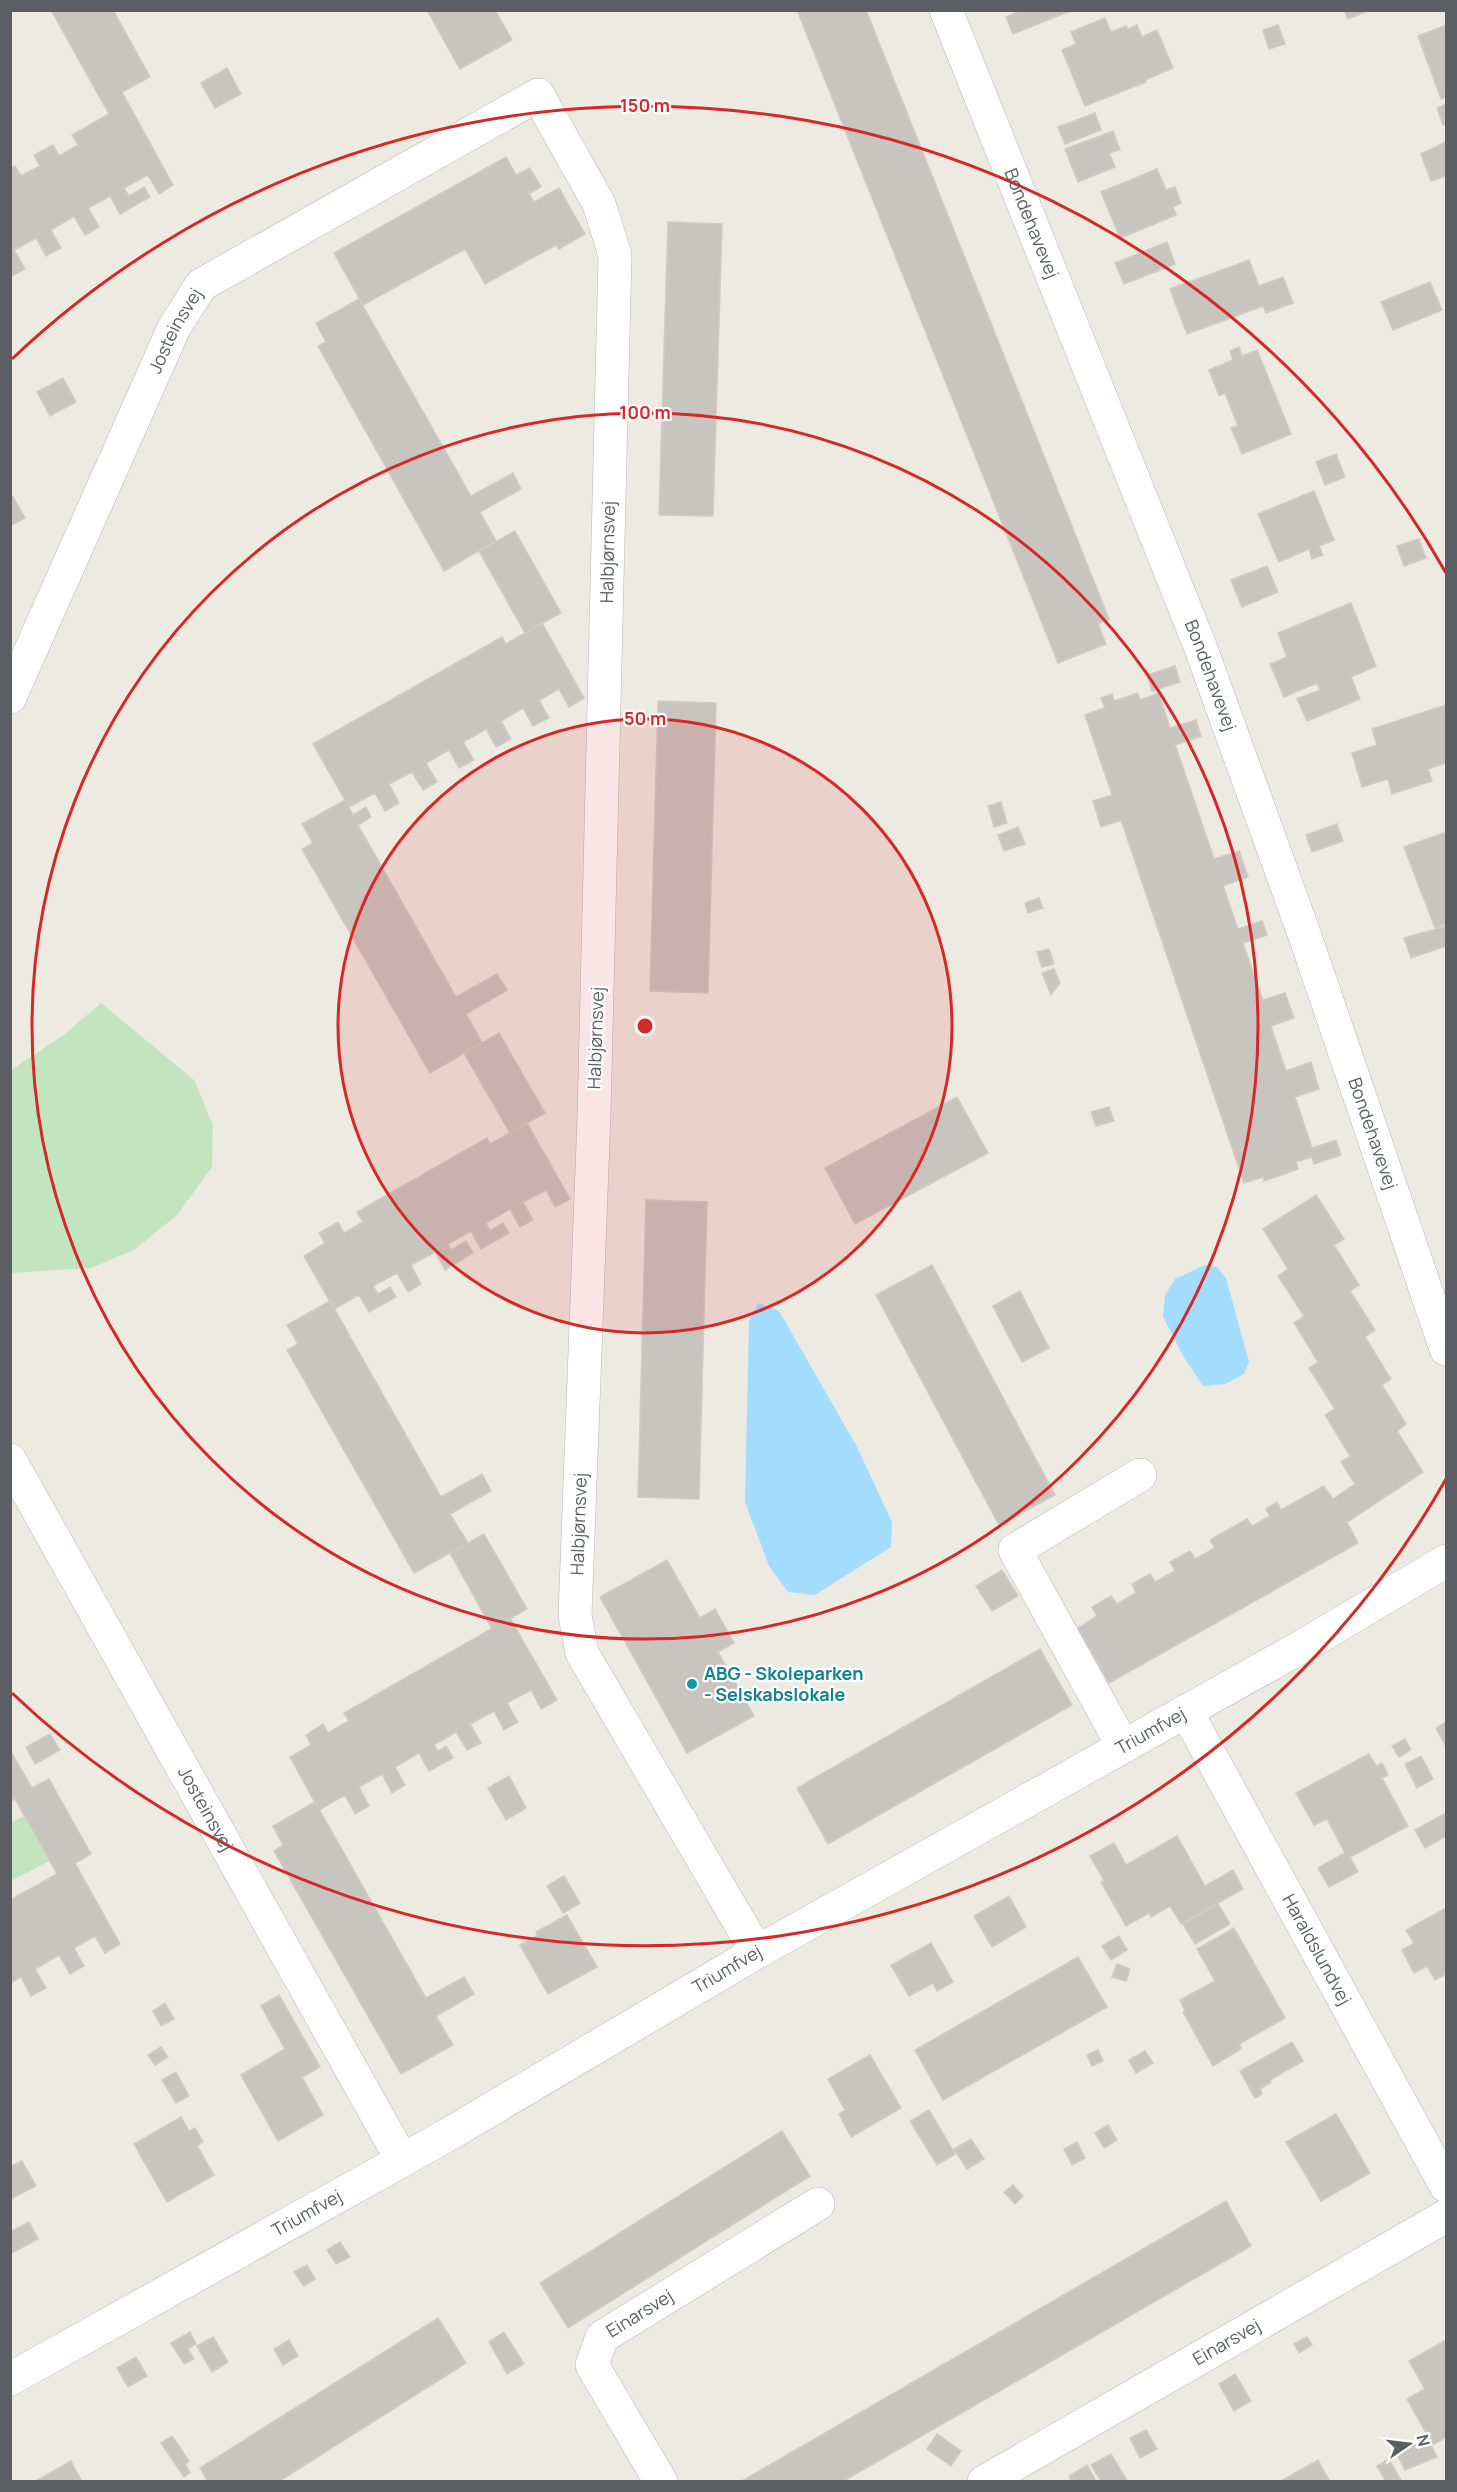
<svg xmlns="http://www.w3.org/2000/svg" width="1457" height="2492" font-family="Manrope,sans-serif">
  <rect width="100%" height="100%" fill="#edeae2"/>
  <g fill="#c2e5bf">
    <path d="M101 1003 194 1080 213 1125 212 1167 177 1215 134 1250 91 1268 11 1273V1070L65 1034Z"/>
    <path d="M24 1816 49 1861 11 1881V1822Z"/>
  </g>
  <g fill="#a2ddfe">
    <path d="M1205 1265 1217 1267 1226 1278 1249 1362 1244 1374 1225 1384 1203 1386 1185 1359 1163 1317 1165 1295 1175 1279Z"/>
    <path d="M758 1303 779 1311 856 1445 892 1522 891 1547 815 1595 788 1592 769 1566 745 1502 749 1322Z"/>
  </g>
  <g fill="#c8c5c0" stroke="#d2cbc1" stroke-width="1.5">
    <path d="M51 10H113L150 77 122 92 173 185 159 194 148 175 124 188 129 196 144 187 150 197 120 214 110 196 88 208 99 227 85 235 74 216 51 230 61 248 46 256 36 238 14 250 25 269 10 277V169L15 166 21 176 40 166 34 155 53 145 59 156 78 145 72 135 109 114Z"/>
    <path d="M427 10H495L512 40 460 69Z"/>
    <path d="M797 10H866L1109 619 1098 624 1106 644 1058 663Z"/>
    <path d="M1022 10H1073L1013 34 1006 17Z"/>
    <path d="M1344 10H1370L1348 19Z"/>
    <path d="M1105 18 1111 32 1126 26 1128 29 1137 25 1142 37 1157 30 1173 68 1145 80 1146 82 1085 106 1062 50 1076 44 1071 32Z"/>
    <path d="M1278 25 1285 44 1269 49 1263 30Z"/>
    <path d="M1446 25V97L1441 99 1418 36Z"/>
    <path d="M227 68 241 94 215 108 201 83Z"/>
    <path d="M1446 104V124L1443 125 1437 108Z"/>
    <path d="M1095 113 1101 130 1065 144 1058 127Z"/>
    <path d="M1113 131 1120 150 1109 153 1115 167 1078 182 1065 149Z"/>
    <path d="M1446 142V176L1431 181 1421 154Z"/>
    <path d="M506 157 516 175 530 168 541 187 529 194 534 202 559 188 585 234 559 249 556 245 485 284 465 249 363 305 334 253Z"/>
    <path d="M1157 169 1166 190 1175 187 1181 203 1173 207 1176 215 1120 238 1101 192Z"/>
    <path d="M668 222 722 224 713 516 659 515Z"/>
    <path d="M1167 242 1175 264 1124 284 1115 263Z"/>
    <path d="M1249 260 1259 286 1283 277 1293 303 1266 313 1263 306 1187 334 1170 289Z"/>
    <path d="M1430 282 1442 310 1393 330 1381 302Z"/>
    <path d="M359 299 471 496 513 473 521 489 480 512 496 541 444 571 318 346 326 342 316 323Z"/>
    <path d="M1239 347 1242 356 1257 350 1291 434 1242 454 1231 428 1238 426 1225 393 1219 396 1209 370 1233 360 1230 351Z"/>
    <path d="M63 378 76 402 50 416 37 392Z"/>
    <path d="M1336 454 1345 477 1325 485 1316 462Z"/>
    <path d="M1314 491 1334 540 1319 546 1323 555 1312 559 1309 549 1279 562 1258 514Z"/>
    <path d="M10 492 25 518 10 526Z"/>
    <path d="M515 531 561 613 525 633 479 551Z"/>
    <path d="M1419 539 1426 558 1404 566 1397 546Z"/>
    <path d="M1267 566 1278 592 1242 607 1231 580Z"/>
    <path d="M1351 603 1376 666 1351 677 1360 699 1307 721 1297 699 1320 690 1317 683 1284 697 1270 664 1287 657 1278 633Z"/>
    <path d="M542 623 584 698 569 707 559 689 539 700 549 718 533 726 523 708 501 721 511 739 496 747 486 729 463 742 474 760 459 768 449 750 426 763 437 782 423 790 412 772 389 784 399 803 385 811 375 793 349 807 313 744 502 637 506 644Z"/>
    <path d="M1175 666 1180 682 1152 691 1147 675Z"/>
    <path d="M1138 693 1140 700 1159 693 1170 728 1196 720 1201 736 1175 745 1176 747 1214 859 1239 851 1248 877 1223 886 1238 929 1262 921 1267 935 1243 943 1263 1000 1285 993 1294 1018 1271 1026 1286 1071 1311 1062 1319 1089 1295 1097 1312 1148 1336 1140 1341 1155 1314 1164 1312 1157 1296 1162 1298 1169 1264 1181 1263 1177 1244 1183 1121 820 1101 827 1093 801 1112 795 1085 715 1105 708 1101 698 1112 694 1114 701Z"/>
    <path d="M658 701 716 703 708 993 650 991Z"/>
    <path d="M1446 705V763L1428 769 1432 781 1392 794 1388 779 1362 787 1352 753 1377 745 1372 729Z"/>
    <path d="M345 800 353 815 366 807 371 817 358 825 456 997 497 974 507 990 466 1014 482 1043 430 1073 302 849 313 843 302 824Z"/>
    <path d="M1001 802 1007 823 994 827 988 806Z"/>
    <path d="M1337 824 1343 841 1312 852 1306 835Z"/>
    <path d="M1018 827 1025 844 1004 851 998 835Z"/>
    <path d="M1446 832V924L1435 928 1404 847Z"/>
    <path d="M1039 898 1043 908 1028 913 1025 903Z"/>
    <path d="M1446 926V946L1411 958 1404 938Z"/>
    <path d="M1049 949 1054 964 1042 967 1037 952Z"/>
    <path d="M1054 969 1060 983 1051 995 1042 973Z"/>
    <path d="M499 1033 545 1113 510 1133 464 1053Z"/>
    <path d="M957 1097 988 1153 855 1224 825 1168Z"/>
    <path d="M1109 1107 1114 1121 1096 1126 1091 1112Z"/>
    <path d="M527 1123 570 1199 555 1207 546 1190 523 1202 533 1220 520 1227 510 1209 486 1223 490 1231 503 1223 509 1233 481 1249 471 1231 448 1244 451 1250 466 1241 473 1253 445 1270 435 1252 411 1265 421 1284 408 1292 397 1273 373 1286 378 1294 390 1287 396 1297 369 1312 359 1295 334 1309 304 1256 325 1243 319 1233 338 1222 344 1233 363 1222 357 1212 487 1138 490 1144Z"/>
    <path d="M1316 1195 1344 1239 1334 1245 1359 1285 1350 1291 1375 1330 1365 1337 1391 1379 1382 1385 1406 1424 1397 1431 1423 1472 1347 1522 1358 1543 1109 1683 1078 1628 1097 1616 1092 1607 1111 1596 1117 1604 1136 1593 1132 1584 1150 1574 1155 1582 1175 1571 1170 1562 1190 1551 1195 1559 1215 1548 1210 1540 1247 1519 1252 1526 1270 1516 1266 1509 1277 1502 1281 1510 1324 1486 1333 1499 1355 1484 1341 1462 1350 1456 1325 1415 1335 1409 1309 1368 1318 1362 1294 1323 1304 1316 1278 1276 1288 1269 1263 1229Z"/>
    <path d="M646 1200 707 1202 699 1499 638 1497Z"/>
    <path d="M932 1265 1055 1495 999 1525 876 1295Z"/>
    <path d="M1020 1291 1049 1348 1022 1362 993 1306Z"/>
    <path d="M330 1301 441 1497 482 1474 491 1491 450 1514 468 1543 414 1573 287 1350 298 1344 287 1325Z"/>
    <path d="M484 1534 527 1609 492 1629 450 1553Z"/>
    <path d="M667 1560 700 1618 715 1609 734 1643 718 1652 754 1716 687 1753 600 1597Z"/>
    <path d="M1002 1570 1018 1596 992 1611 976 1586Z"/>
    <path d="M510 1618 557 1700 541 1709 531 1690 507 1703 518 1722 504 1730 494 1711 470 1724 481 1743 467 1750 456 1732 434 1745 438 1751 446 1746 453 1758 429 1771 419 1753 395 1767 405 1785 392 1793 382 1774 359 1787 369 1806 355 1814 345 1795 319 1810 290 1757 311 1745 306 1735 323 1724 328 1733 349 1721 344 1713Z"/>
    <path d="M1040 1649 1072 1705 828 1844 797 1788Z"/>
    <path d="M1446 1722V1747L1436 1728Z"/>
    <path d="M50 1734 60 1750 35 1764 26 1747Z"/>
    <path d="M1405 1739 1411 1750 1399 1757 1392 1746Z"/>
    <path d="M10 1750 32 1788 49 1779 91 1854 75 1863 120 1944 105 1953 95 1936 74 1948 84 1966 70 1974 59 1955 35 1969 46 1988 31 1996 21 1977 10 1983V1900L57 1874 15 1799 10 1801Z"/>
    <path d="M1369 1754 1376 1766 1382 1763 1388 1775 1382 1778 1408 1826 1350 1857 1358 1872 1329 1887 1318 1868 1345 1853 1327 1819 1314 1825 1296 1793Z"/>
    <path d="M1421 1756 1433 1779 1417 1788 1405 1764Z"/>
    <path d="M509 1776 526 1808 506 1820 488 1788Z"/>
    <path d="M315 1802 426 1998 464 1977 474 1994 436 2016 453 2045 401 2074 274 1851 283 1845 273 1826Z"/>
    <path d="M1446 1813V1836L1425 1848 1415 1830Z"/>
    <path d="M1177 1836 1205 1886 1233 1870 1243 1889 1181 1924 1170 1906 1151 1917 1149 1913 1126 1926 1101 1882 1104 1880 1090 1856 1114 1843 1126 1865Z"/>
    <path d="M564 1876 580 1903 563 1913 547 1886Z"/>
    <path d="M1009 1896 1026 1927 992 1947 974 1916Z"/>
    <path d="M1218 1904 1230 1924 1195 1944 1183 1924Z"/>
    <path d="M1446 1908V1974L1435 1980 1427 1966 1414 1973 1402 1950 1414 1943 1406 1930Z"/>
    <path d="M567 1915 597 1967 548 1994 520 1945 538 1935 536 1932Z"/>
    <path d="M1234 1928 1285 2018 1239 2044 1241 2049 1213 2066 1183 2012 1185 2011 1180 2000 1215 1981 1197 1949Z"/>
    <path d="M1119 1936 1127 1950 1111 1960 1102 1946Z"/>
    <path d="M931 1943 953 1982 937 1991 933 1983 909 1996 891 1965Z"/>
    <path d="M1078 1957 1107 2007 943 2100 915 2050Z"/>
    <path d="M1117 1964 1130 1969 1126 1981 1112 1977Z"/>
    <path d="M279 1995 320 2067 302 2077 323 2115 278 2141 241 2075 285 2049 261 2006Z"/>
    <path d="M165 2003 174 2019 161 2026 153 2011Z"/>
    <path d="M1292 2042 1303 2061 1270 2080 1271 2082 1260 2089 1262 2094 1255 2098 1240 2071Z"/>
    <path d="M161 2047 168 2057 155 2065 148 2055Z"/>
    <path d="M1098 2050 1103 2061 1092 2066 1087 2055Z"/>
    <path d="M1145 2051 1153 2063 1136 2073 1129 2060Z"/>
    <path d="M870 2055 901 2108 851 2137 839 2114 845 2110 828 2079Z"/>
    <path d="M176 2072 189 2096 176 2103 162 2080Z"/>
    <path d="M929 2110 955 2154 937 2165 910 2121Z"/>
    <path d="M1336 2114 1370 2173 1321 2201 1286 2142Z"/>
    <path d="M181 2117 189 2131 195 2128 203 2142 197 2146 214 2175 167 2202 134 2144Z"/>
    <path d="M1108 2125 1117 2140 1104 2148 1095 2133Z"/>
    <path d="M782 2131 810 2176 568 2328 540 2283Z"/>
    <path d="M971 2139 984 2159 967 2169 954 2149Z"/>
    <path d="M1077 2142 1085 2158 1072 2165 1064 2149Z"/>
    <path d="M22 2161 36 2186 12 2198 10 2167Z"/>
    <path d="M1013 2185 1023 2196 1015 2204 1004 2192Z"/>
    <path d="M1226 2201 1251 2246 842 2482H740Z"/>
    <path d="M29 2222 38 2239 10 2254V2232Z"/>
    <path d="M340 2242 350 2257 336 2264 327 2250Z"/>
    <path d="M307 2265 315 2279 304 2286 294 2272Z"/>
    <path d="M438 2318 466 2363 278 2482H208L200 2468Z"/>
    <path d="M190 2332 196 2344 188 2349 194 2359 184 2364 171 2343Z"/>
    <path d="M504 2332 524 2364 507 2374 489 2342Z"/>
    <path d="M213 2337 228 2362 212 2372 197 2346Z"/>
    <path d="M1307 2337 1312 2345 1299 2353 1294 2344Z"/>
    <path d="M289 2340 298 2356 283 2365 274 2349Z"/>
    <path d="M1446 2340V2437L1433 2445 1407 2399 1425 2389 1409 2361Z"/>
    <path d="M136 2357 147 2376 128 2387 117 2368Z"/>
    <path d="M1235 2374 1251 2401 1234 2411 1219 2384Z"/>
    <path d="M1146 2430 1157 2449 1140 2458 1130 2438Z"/>
    <path d="M937 2434 961 2451 951 2466 927 2449Z"/>
    <path d="M172 2436 189 2461 185 2464 190 2473 184 2477 161 2443Z"/>
    <path d="M1427 2437 1437 2457 1405 2470 1397 2454 1406 2450 1405 2447Z"/>
    <path d="M1111 2454 1128 2482H1102L1091 2465Z"/>
    <path d="M1389 2459 1402 2482H1386L1377 2466Z"/>
    <path d="M1318 2460 1330 2482H1279Z"/>
    <path d="M71 2461 82 2482H34Z"/>
    <path d="M1087 2465 1095 2479 1091 2482H1072L1069 2476Z"/>
  </g>
  <g fill="none" stroke-linecap="round" stroke-linejoin="round">
    <g stroke="#b3b6ba" stroke-width="34">
      <g id="minor">
        <path id="s1" d="M946 10 1200 646 1306 939 1446 1349"/>
        <path id="s2" d="M10 697 174 328 201 285 538 95 599 204 615 255 594 1115 575 1615 582 1653 757 1952"/>
        <path id="s3" d="M10 1460 402 2160"/>
        <path id="s4" d="M1186 1711 1446 2186"/>
        <path d="M1123 1746 1015 1550 1140 1475"/>
        <path id="s5" d="M10 2379 444 2137 757 1952 1308 1643 1446 1561"/>
        <path id="s6" d="M661 2482 592 2365 602 2337 818 2204"/>
        <path id="s7" d="M984 2482 1446 2216"/>
      </g>
    </g>
    <use href="#minor" stroke="#fff" stroke-width="33"/>
  </g>
  <circle cx="645" cy="1026" r="307" fill="#d62828" fill-opacity=".12"/>
  <g fill="none" stroke="#d62828" stroke-width="3">
    <circle cx="645" cy="1026" r="307"/>
    <circle cx="645" cy="1026" r="613"/>
    <path d="M1446 1479A920 920 0 0 1 12 1693M12 359A920 920 0 0 1 1446 573"/>
  </g>
  <circle fill="#0f9aa8" stroke="#fff" stroke-width="2" cx="692" cy="1684" r="6"/>
  <g text-anchor="middle" stroke-width="4.5" stroke-linejoin="round" paint-order="stroke">
    <g font-size="18" fill="#5b5f63" stroke="#fff">
      <text dy="6" stroke="none"><textPath href="#s1" startOffset="230">Bondehavevej</textPath></text>
      <text dy="6" stroke="none"><textPath href="#s2" startOffset="402">Josteinsvej</textPath></text>
      <text transform="translate(608 552) rotate(-89)" y="6">Halbjørnsvej</text>
      <text dy="6" stroke="none"><textPath href="#s1" startOffset="716">Bondehavevej</textPath></text>
      <text transform="translate(596 1038) rotate(-88)" y="6">Halbjørnsvej</text>
      <text dy="6" stroke="none"><textPath href="#s1" startOffset="1202">Bondehavevej</textPath></text>
      <text transform="translate(579 1524) rotate(-88)" y="6">Halbjørnsvej</text>
      <text dy="6" stroke="none"><textPath href="#s5" startOffset="1312">Triumfvej</textPath></text>
      <text dy="6" stroke="none"><textPath href="#s3" startOffset="400">Josteinsvej</textPath></text>
      <text dy="6" stroke="none"><textPath href="#s4" startOffset="272">Haraldslundvej</textPath></text>
      <text dy="6" stroke="none"><textPath href="#s5" startOffset="826">Triumfvej</textPath></text>
      <text dy="6" stroke="none"><textPath href="#s5" startOffset="340">Triumfvej</textPath></text>
      <text dy="6" stroke="none"><textPath href="#s6" startOffset="210">Einarsvej</textPath></text>
      <text dy="6" stroke="none"><textPath href="#s7" startOffset="280">Einarsvej</textPath></text>
    </g>
    <g font-size="18" font-weight="bold" fill="#0d838f" stroke="#fff" text-anchor="start">
      <text x="704" y="1680">ABG - Skoleparken<tspan x="704" dy="21">- Selskabslokale</tspan></text>
    </g>
  </g>
  <circle cx="645" cy="1026" r="9" fill="#d62828" stroke="#fff" stroke-width="3"/>
  <g font-size="18" text-anchor="middle" font-weight="bold" fill="#d62828" stroke="#fff" stroke-width="4.5" stroke-linejoin="round" paint-order="stroke">
    <text x="645" y="112">150 m</text>
    <text x="645" y="419">100 m</text>
    <text x="645" y="725">50 m</text>
  </g>
  <rect width="1457" height="2492" fill="none" stroke="#5b5f63" stroke-width="24"/>
  <g transform="translate(1409 2444) rotate(76)" stroke="#ffffff" stroke-width="4.5" paint-order="stroke">
  <path d="M0-4.5L10 22L0 15L-10 22Z" fill="#5b5f63"/>
  <text y="-9" font-size="16" font-weight="bold" text-anchor="middle" fill="#5b5f63">N</text>
  </g>
</svg>
